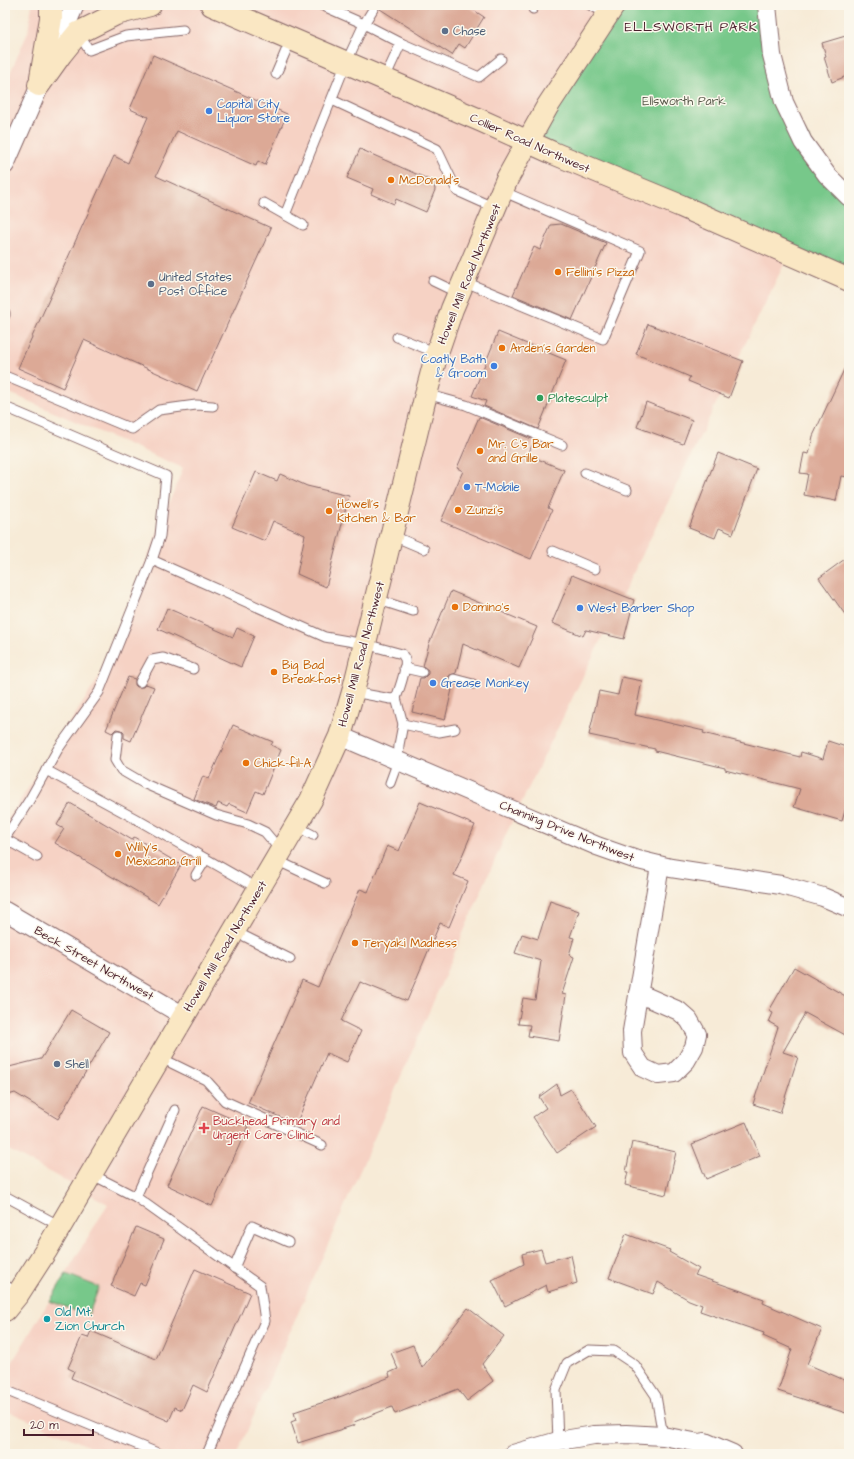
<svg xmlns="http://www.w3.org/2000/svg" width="854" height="1459" font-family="'Architects Daughter',sans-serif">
  <rect width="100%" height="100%" fill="#fbf7ec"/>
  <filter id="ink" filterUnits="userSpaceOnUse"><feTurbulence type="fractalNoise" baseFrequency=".025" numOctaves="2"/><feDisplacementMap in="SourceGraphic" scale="8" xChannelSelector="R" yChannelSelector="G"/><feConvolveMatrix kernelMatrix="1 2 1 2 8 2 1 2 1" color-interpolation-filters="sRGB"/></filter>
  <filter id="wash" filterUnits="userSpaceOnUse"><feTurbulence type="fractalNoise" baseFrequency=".012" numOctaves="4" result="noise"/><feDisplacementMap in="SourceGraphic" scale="16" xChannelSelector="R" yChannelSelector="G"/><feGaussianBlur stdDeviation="0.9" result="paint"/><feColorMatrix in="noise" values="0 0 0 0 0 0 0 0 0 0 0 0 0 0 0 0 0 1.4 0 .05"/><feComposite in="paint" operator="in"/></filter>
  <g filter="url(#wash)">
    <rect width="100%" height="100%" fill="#f7ebd7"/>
    <path fill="#f6d2c4" d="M32 5H610L791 250 507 832 237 1454H107L5 1410V1374L108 1204 5 1148V824L100 676 183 468 5 391V85L28 32Z"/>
    <g fill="#77c88a" stroke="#60745a">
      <path d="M614 5H767L784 102 849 197V280L527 142Z"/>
      <path d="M66 1274 99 1287 88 1316 50 1301Z"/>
    </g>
    <g id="blocks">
      <g fill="#dca996">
        <path d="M381 5H466L484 17 465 48 459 44 452 55 380 9Z"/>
        <path d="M849 35V75L832 82 824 57 826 56 822 43Z"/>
        <path d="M153 55 287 114 265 165 258 161 256 166 177 131 156 176 271 228 197 391 84 340 63 388 18 368 114 156 128 163 148 117 130 109Z"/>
        <path d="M360 149 434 182 435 190 426 212 396 199 394 204 371 194 373 189 347 178Z"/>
        <path d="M561 224 606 243 572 320 513 295 534 247 540 250 551 225Z"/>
        <path d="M648 324 743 361 729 398 688 381 690 377 636 354Z"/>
        <path d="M498 332 566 360 538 429 484 406 486 401 472 396Z"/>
        <path d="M849 359V477L841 476 836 501 804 495 808 474 800 473 804 453 809 454 813 436Z"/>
        <path d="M646 402 692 420 683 444 637 427Z"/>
        <path d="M479 417 534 440 528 455 564 470 548 508 552 510 531 559 441 521 463 471 457 468Z"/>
        <path d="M718 453 757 469 733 534 719 528 715 538 689 528Z"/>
        <path d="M256 472 277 481 280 474 307 486 349 496 326 587 297 574 305 535 273 521 265 541 232 527Z"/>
        <path d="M849 556V620L819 578Z"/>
        <path d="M572 575 634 600 624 639 586 630 583 636 552 623Z"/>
        <path d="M451 591 537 627 519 668 463 644 456 673 450 675 448 678 450 683 453 685 445 720 412 712 420 678H424L428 674V670L423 666 429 644Z"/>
        <path d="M167 608 233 637 237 628 254 636 241 667 158 629Z"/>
        <path d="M128 677 135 679V685L137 687H143L146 684 154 687 131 741 124 738V733L121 730 116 729 112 733 106 730Z"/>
        <path d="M622 677 642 681 635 715 704 731 703 733 800 757 801 752 823 759 828 741 849 748V797L842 821 794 807 800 789 725 770V768L655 751V749L589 735 599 691 618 695Z"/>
        <path d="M233 725 273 742 271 745 281 750 263 794 256 791 247 812 229 804 227 807 218 803 216 808 194 799 203 776 209 779Z"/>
        <path d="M420 802 475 825 454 875 468 881 449 927 440 923 407 1001 360 982 341 1021 361 1031 347 1062 327 1053 296 1124 248 1103 302 980 318 987 360 889 368 892 387 846 399 851Z"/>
        <path d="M70 803 132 840 134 837 181 865 158 904 55 843 64 829 57 825Z"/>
        <path d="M550 901 579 911 570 937 574 938 569 955 574 957 562 994 566 995 559 1041 528 1036 530 1025 518 1024 523 998 535 1000 541 961 515 953 522 934 538 939Z"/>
        <path d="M794 967 849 998V1037L805 1013 783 1052 798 1057 780 1113 753 1104 778 1027 769 1022 773 1013 769 1011Z"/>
        <path d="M71 1010 109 1032 58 1119 15 1093 5 1096V1068L41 1059Z"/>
        <path d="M557 1084 560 1095 571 1089 596 1127 557 1153 533 1117 546 1108 539 1097Z"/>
        <path d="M203 1106 248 1126 212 1206 167 1185Z"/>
        <path d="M746 1122 760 1156 706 1179 692 1144Z"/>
        <path d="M632 1142 676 1152 666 1195 625 1185 628 1172H626Z"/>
        <path d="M136 1227 164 1239 145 1285 140 1283 134 1296 111 1286Z"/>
        <path d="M626 1234 670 1250 669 1252 699 1269 695 1275 764 1299 763 1303 822 1329 807 1364 849 1382V1414L778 1391 792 1349 763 1336 764 1333 700 1311 702 1305 689 1300 658 1282 653 1294 609 1278Z"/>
        <path d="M541 1249 545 1262 571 1255 577 1283 548 1292 546 1285 505 1306 492 1280 524 1264 522 1254Z"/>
        <path d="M195 1269 250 1293 207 1392 193 1385 182 1410 175 1407 169 1421 71 1378 74 1371 68 1368 82 1336 88 1338 91 1331 156 1359Z"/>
        <path d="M468 1308 504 1336 482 1364 493 1381 467 1401 458 1389 395 1414 392 1407 354 1422 355 1425 298 1443 291 1422 296 1420 294 1412 342 1396 390 1377 389 1373 398 1369 391 1353 413 1345 422 1368Z"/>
      </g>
    </g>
  </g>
  <g filter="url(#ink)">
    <use href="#blocks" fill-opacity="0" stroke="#876667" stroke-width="1"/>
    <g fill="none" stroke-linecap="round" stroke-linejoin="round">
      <g stroke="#876667" stroke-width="11">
        <g id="lane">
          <path d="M321 5 364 24 401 43 479 77 501 59"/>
          <path d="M590 5 608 14"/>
          <path d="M533 9 535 5"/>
          <path d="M78 33 89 50 126 36 183 30"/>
          <path d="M276 74 291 39"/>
          <path d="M384 80 401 43"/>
          <path d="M332 100 437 149 457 191 495 208"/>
          <path d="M264 203 303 225"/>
          <path d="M285 215 346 63 364 24 375 6"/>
          <path d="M433 281 458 293"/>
          <path d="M463 281 603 339 640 251 502 191"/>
          <path d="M5 313V315"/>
          <path d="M397 337 437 353"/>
          <path d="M5 376 132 429 159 410 196 405 213 406"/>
          <path d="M426 394 466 405 562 445"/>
          <path d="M5 407 166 476 160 536 152 560 325 637 365 644 402 654C402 655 405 658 405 659 407 668 399 690 396 698L391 699 353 692"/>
          <path d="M585 473 627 490"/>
          <path d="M391 535 424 549"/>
          <path d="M553 551 595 569"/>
          <path d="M376 599 413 611"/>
          <path d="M404 668 422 672"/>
          <path d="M454 679 473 684"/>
          <path d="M140 682 152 660 163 658 193 669"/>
          <path d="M403 724 439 732 455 729"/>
          <path d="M118 735 115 760 121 770 145 784 216 815 248 824 265 832 281 851"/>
          <path d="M46 770 136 819 259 889"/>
          <path d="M390 783 398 761 399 745 403 724 396 698"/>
          <path d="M296 826 313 835"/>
          <path d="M5 838 30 799 58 749 99 692 152 560"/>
          <path d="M5 839 37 857"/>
          <path d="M276 860 325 883"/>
          <path d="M196 875 206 859"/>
          <path d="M234 931 290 959"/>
          <path d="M159 1057 206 1080 225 1101 322 1145"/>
          <path d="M91 1174 136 1197 260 1286 265 1321 207 1454"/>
          <path d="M5 1196 60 1226"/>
          <path d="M136 1197 175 1110"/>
          <path d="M234 1268 252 1226 288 1242"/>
          <path d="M5 1285 18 1294"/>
          <path d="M5 1390 160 1454"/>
          <path d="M558 1441 556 1390 567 1363 589 1350 614 1351 635 1365 656 1396 663 1436"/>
        </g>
      </g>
      <g stroke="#876667" stroke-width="20">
        <g id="street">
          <path d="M767 5 772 55 784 102 803 142 827 175 849 197"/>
          <path d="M5 165 75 5"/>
          <path d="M340 736 597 846 634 859 671 868 781 885 823 897 849 908"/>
          <path d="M5 911 184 1016"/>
          <path d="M638 993 679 1011 689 1020 697 1034 694 1047 686 1061 674 1073 658 1075 643 1068 633 1053 632 1031 660 866"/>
          <path d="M513 1454 558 1441 594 1435 626 1434 663 1436 699 1443 705 1442 733 1454"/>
        </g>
      </g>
      <g stroke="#876667" stroke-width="24">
        <g id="secondary">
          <path d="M212 5 482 121 553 153 681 206 849 280"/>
          <path d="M41 77 51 18V5"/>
          <path d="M39 85 61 54 78 33 116 14 150 5"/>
          <path d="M5 1310 18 1294 47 1249 311 800 340 736 353 692 424 402 437 353 452 309 507 179 547 107 614 5"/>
        </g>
      </g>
      <use href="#lane" stroke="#fff" stroke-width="9"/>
      <use href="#street" stroke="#fff" stroke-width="18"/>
      <use href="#secondary" stroke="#fae7c3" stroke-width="22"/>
    </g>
  </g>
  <g fill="#5c6f8a" stroke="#fbf7ec" stroke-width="1.5">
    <circle cx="445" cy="31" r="4"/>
    <circle cx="151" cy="284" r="4"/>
    <circle cx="57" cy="1064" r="4"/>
  </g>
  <g fill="#3f7fe0" stroke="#fbf7ec" stroke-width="1.5">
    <circle cx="209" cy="111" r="4"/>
    <circle cx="494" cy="366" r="4"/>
    <circle cx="467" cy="487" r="4"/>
    <circle cx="580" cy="608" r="4"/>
    <circle cx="433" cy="683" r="4"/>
  </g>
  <g fill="#e8710a" stroke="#fbf7ec" stroke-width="1.5">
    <circle cx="391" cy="180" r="4"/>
    <circle cx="558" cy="272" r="4"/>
    <circle cx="502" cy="348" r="4"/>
    <circle cx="480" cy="451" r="4"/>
    <circle cx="458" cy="510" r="4"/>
    <circle cx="329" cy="511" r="4"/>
    <circle cx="455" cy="607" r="4"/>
    <circle cx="274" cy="672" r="4"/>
    <circle cx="246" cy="763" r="4"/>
    <circle cx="118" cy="854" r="4"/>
    <circle cx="355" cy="943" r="4"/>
  </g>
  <circle fill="#2e9e5b" stroke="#fbf7ec" stroke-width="1.5" cx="540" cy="398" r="4"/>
  <path fill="#e0444e" stroke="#fbf7ec" stroke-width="1.5" d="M202 1122h4v4h4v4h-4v4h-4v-4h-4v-4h4z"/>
  <circle fill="#0f9aa8" stroke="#fbf7ec" stroke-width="1.5" cx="47" cy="1319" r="4"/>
  <g text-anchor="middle" stroke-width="3" stroke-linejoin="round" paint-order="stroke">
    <g font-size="12" fill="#4e5e75" stroke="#fbf7ec" text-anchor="start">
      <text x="453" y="35">Chase</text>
      <text x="159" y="281">United States<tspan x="159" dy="14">Post Office</tspan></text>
      <text x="65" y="1068">Shell</text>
    </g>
    <g font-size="12" fill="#5a5a4c" stroke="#fbf7ec">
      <text x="684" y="105">Ellsworth Park</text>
    </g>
    <g font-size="12" fill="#366cbe" stroke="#fbf7ec" text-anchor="start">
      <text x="217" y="108">Capital City<tspan x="217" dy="14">Liquor Store</tspan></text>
      <text x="486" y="363" text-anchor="end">Coatly Bath<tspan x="486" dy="14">&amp; Groom</tspan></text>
      <text x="475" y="491">T-Mobile</text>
      <text x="588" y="612">West Barber Shop</text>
      <text x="441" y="687">Grease Monkey</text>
    </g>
    <g font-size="12" fill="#4a1f2b" stroke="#fbf7ec">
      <text transform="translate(530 143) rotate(24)" y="4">Collier Road Northwest</text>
      <text transform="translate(469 274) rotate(-68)" y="4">Howell Mill Road Northwest</text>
      <text transform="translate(361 654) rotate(-75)" y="4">Howell Mill Road Northwest</text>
      <text transform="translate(567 831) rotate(22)" y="4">Channing Drive Northwest</text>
      <text transform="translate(225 946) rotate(-59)" y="4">Howell Mill Road Northwest</text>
      <text transform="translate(94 963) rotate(30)" y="4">Beck Street Northwest</text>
    </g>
    <g font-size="12" fill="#c56008" stroke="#fbf7ec" text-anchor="start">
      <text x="399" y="184">McDonald's</text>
      <text x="566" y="276">Fellini's Pizza</text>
      <text x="510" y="352">Arden's Garden</text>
      <text x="488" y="448">Mr. C's Bar<tspan x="488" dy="14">and Grille</tspan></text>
      <text x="337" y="508">Howell's<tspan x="337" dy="14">Kitchen &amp; Bar</tspan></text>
      <text x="466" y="514">Zunzi's</text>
      <text x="463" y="611">Domino's</text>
      <text x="282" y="669">Big Bad<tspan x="282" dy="14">Breakfast</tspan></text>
      <text x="254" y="767">Chick-fil-A</text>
      <text x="126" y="851">Willy's<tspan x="126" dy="14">Mexicana Grill</tspan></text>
      <text x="363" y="947">Teryaki Madness</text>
    </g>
    <g font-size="12" fill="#27864d" stroke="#fbf7ec" text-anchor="start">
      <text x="548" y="402">Platesculpt</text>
    </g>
    <g font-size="12" fill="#be3a42" stroke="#fbf7ec" text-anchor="start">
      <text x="213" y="1125">Buckhead Primary and<tspan x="213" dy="14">Urgent Care Clinic</tspan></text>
    </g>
    <g font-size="12" fill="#0d838f" stroke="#fbf7ec" text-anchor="start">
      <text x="55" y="1316">Old Mt.<tspan x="55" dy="14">Zion Church</tspan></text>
    </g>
    <g font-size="13" letter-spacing="1" fill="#4a1f2b" stroke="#fbf7ec">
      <text x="691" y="31">ELLSWORTH PARK</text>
    </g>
  </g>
  <rect width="854" height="1459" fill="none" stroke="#fbf7ec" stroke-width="20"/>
  <path d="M24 1429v6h69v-6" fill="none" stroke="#4a1f2b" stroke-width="2"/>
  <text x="30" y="1429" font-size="12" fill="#4a1f2b" stroke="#fbf7ec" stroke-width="3" paint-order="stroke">20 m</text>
</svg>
